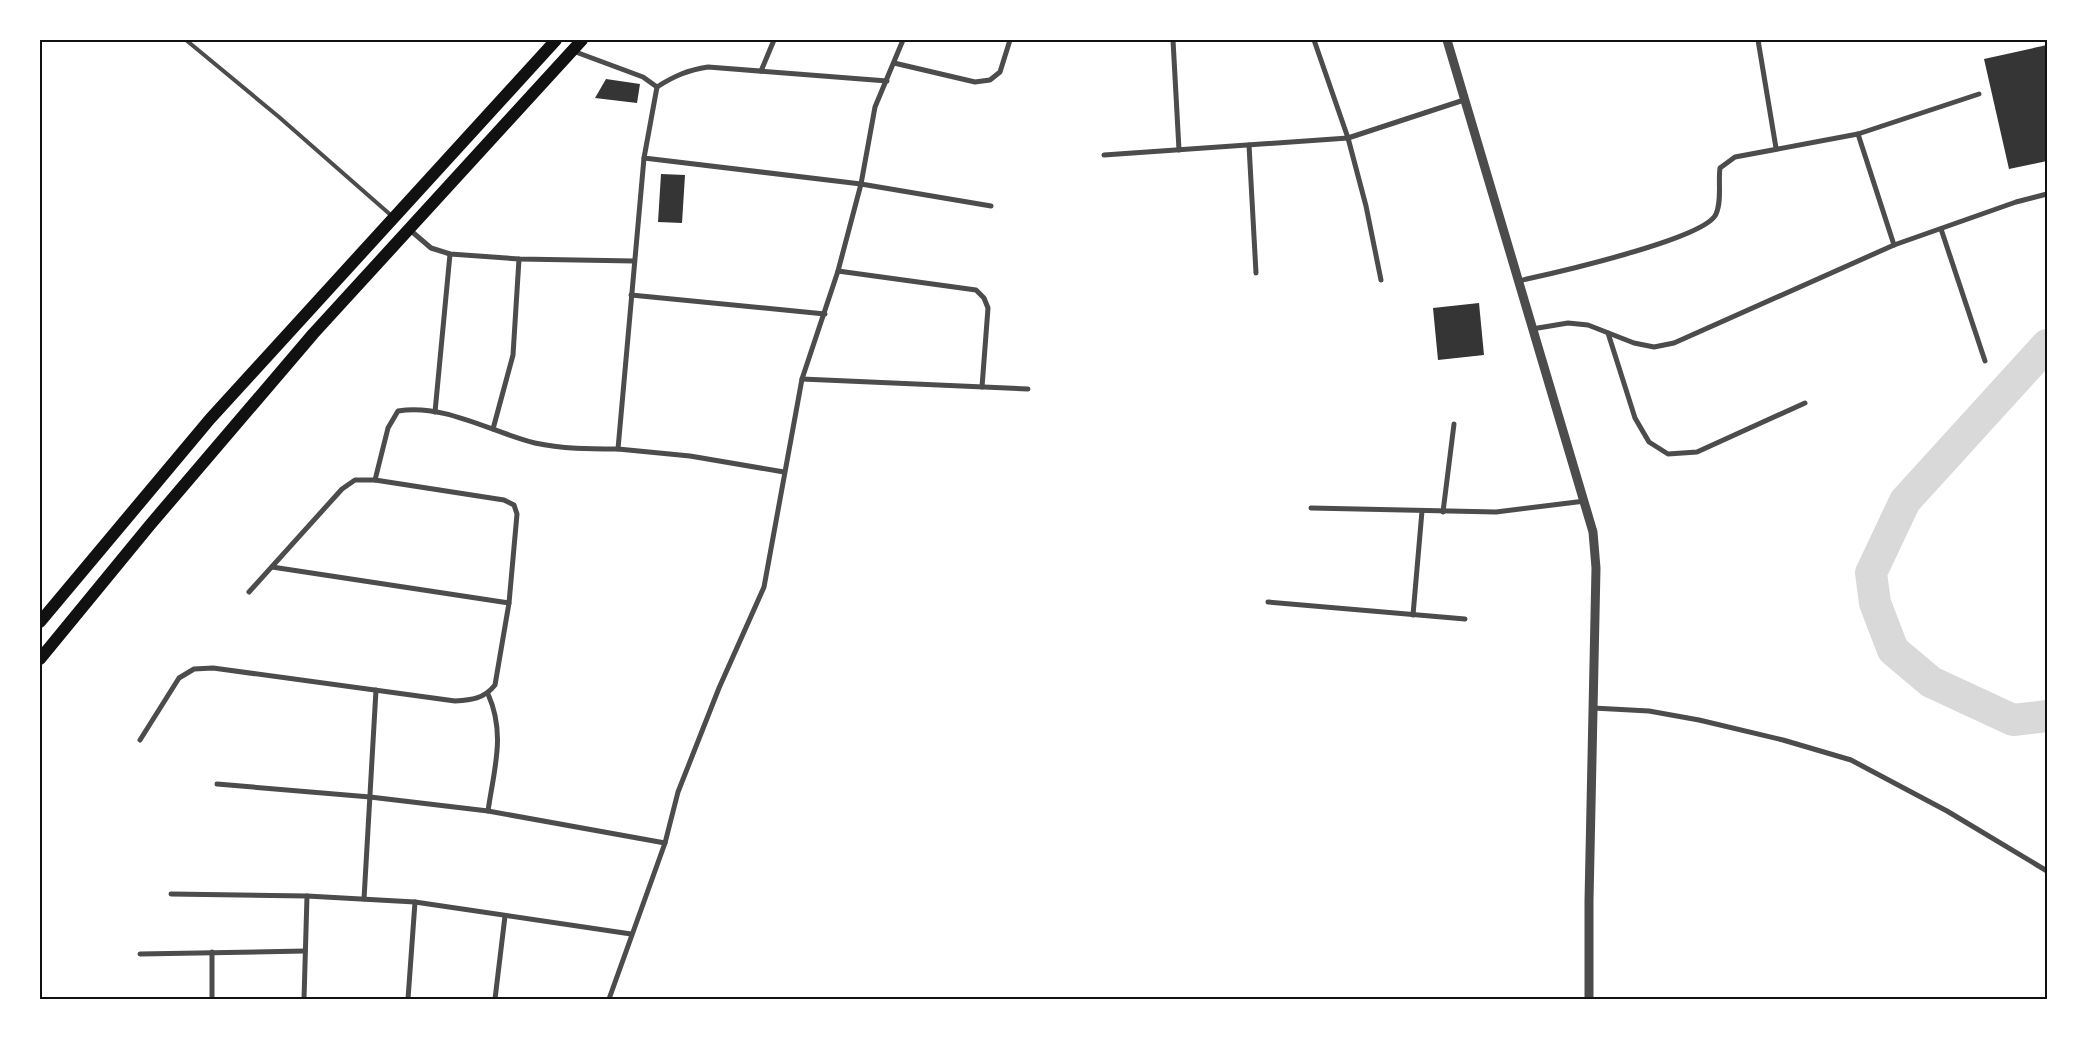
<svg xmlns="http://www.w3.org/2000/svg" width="2087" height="1039" font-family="'DejaVu Sans',sans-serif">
  <rect width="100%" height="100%" fill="#fff"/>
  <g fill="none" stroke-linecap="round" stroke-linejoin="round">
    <path stroke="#d9d9d9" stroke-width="32" d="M2047 345 1905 501 1871 573 1875 603 1893 650 1931 682 2013 720 2047 716"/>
  </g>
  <g fill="#353535">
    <path d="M2047 45V161L2009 169 1984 59Z"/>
    <path d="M606 79 640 84 637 103 595 98Z"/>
    <path d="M661 174 685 175 682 223 658 222Z"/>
    <path d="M1479 303 1484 355 1438 360 1433 308Z"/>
  </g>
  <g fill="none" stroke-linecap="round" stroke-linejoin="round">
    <path stroke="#4c4c4c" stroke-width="4" d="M186 40 279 117 393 217"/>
    <g stroke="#4c4c4c" stroke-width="5">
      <path d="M1173 40 1179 150"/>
      <path d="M1314 40 1348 138 1366 206 1381 280"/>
      <path d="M1758 40 1776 148"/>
      <path d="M573 51 643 77 657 87 644 158 861 184 991 206"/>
      <path d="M894 63 975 82 990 80 1000 72 1010 40"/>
      <path d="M761 71 774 40"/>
      <path d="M657 87C674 76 688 70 708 67L887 81"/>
      <path d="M1858 134 1894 245"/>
      <path d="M1249 145 1256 273"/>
      <path d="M1104 155 1348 138 1464 100"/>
      <path d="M644 158 618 449 690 456 784 472"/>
      <path d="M1941 229 1985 361"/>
      <path d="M410 230 431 248 450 254 519 259 634 261"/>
      <path d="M838 271 976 290 984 298 988 308 982 387"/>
      <path d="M1518 281C1550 274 1706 239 1716 214 1722 201 1718 182 1720 168L1735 157 1858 134 1979 94"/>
      <path d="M631 295 825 314"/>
      <path d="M1532 329 1568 323 1588 325 1634 343 1654 347 1674 343 1894 245 2016 202 2047 194"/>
      <path d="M1608 333 1635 418 1649 442 1668 454 1697 452 1805 403"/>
      <path d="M802 379 1028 389"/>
      <path d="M435 412 450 254"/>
      <path d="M493 429 513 355 519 259"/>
      <path d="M375 480 388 428 398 411C443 403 491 432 535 443 562 449 590 449 618 449"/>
      <path d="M1311 508 1496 512 1585 501"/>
      <path d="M1443 512 1454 424"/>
      <path d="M272 567 509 603"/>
      <path d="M1268 602 1465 619"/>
      <path d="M1413 615 1422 511"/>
      <path d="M1593 708 1649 711 1699 720 1783 740 1851 760 1947 811 2047 871"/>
      <path d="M140 740 179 678 194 669 213 668 455 701C471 700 484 699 495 685L509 603 517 514 514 505 504 500 375 480H355L342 489 249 592"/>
      <path d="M217 784 370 797 488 811 665 843"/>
      <path d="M488 811C494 769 506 734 488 694"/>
      <path d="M171 894 307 896 415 902 631 934"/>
      <path d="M364 899 376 690"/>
      <path d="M212 952V999"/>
      <path d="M140 954 305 951"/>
      <path d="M304 999 307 896"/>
      <path d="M408 999 415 902"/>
      <path d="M495 999 505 916"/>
      <path d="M609 999 665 843 678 792 719 688 764 587 802 379 838 271 861 184 875 107 903 40"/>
    </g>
    <path stroke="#4c4c4c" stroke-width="9" d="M1447 40 1593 532 1596 568 1589 901V999"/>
    <g stroke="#111" stroke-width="12">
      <path d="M40 622 210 419 556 40"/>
      <path d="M40 659 150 525 313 334 582 40"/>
    </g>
  </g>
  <rect width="2087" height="1039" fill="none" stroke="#ffffff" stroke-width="82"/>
  <rect x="41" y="41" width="2005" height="957" fill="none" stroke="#111" stroke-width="2"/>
</svg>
